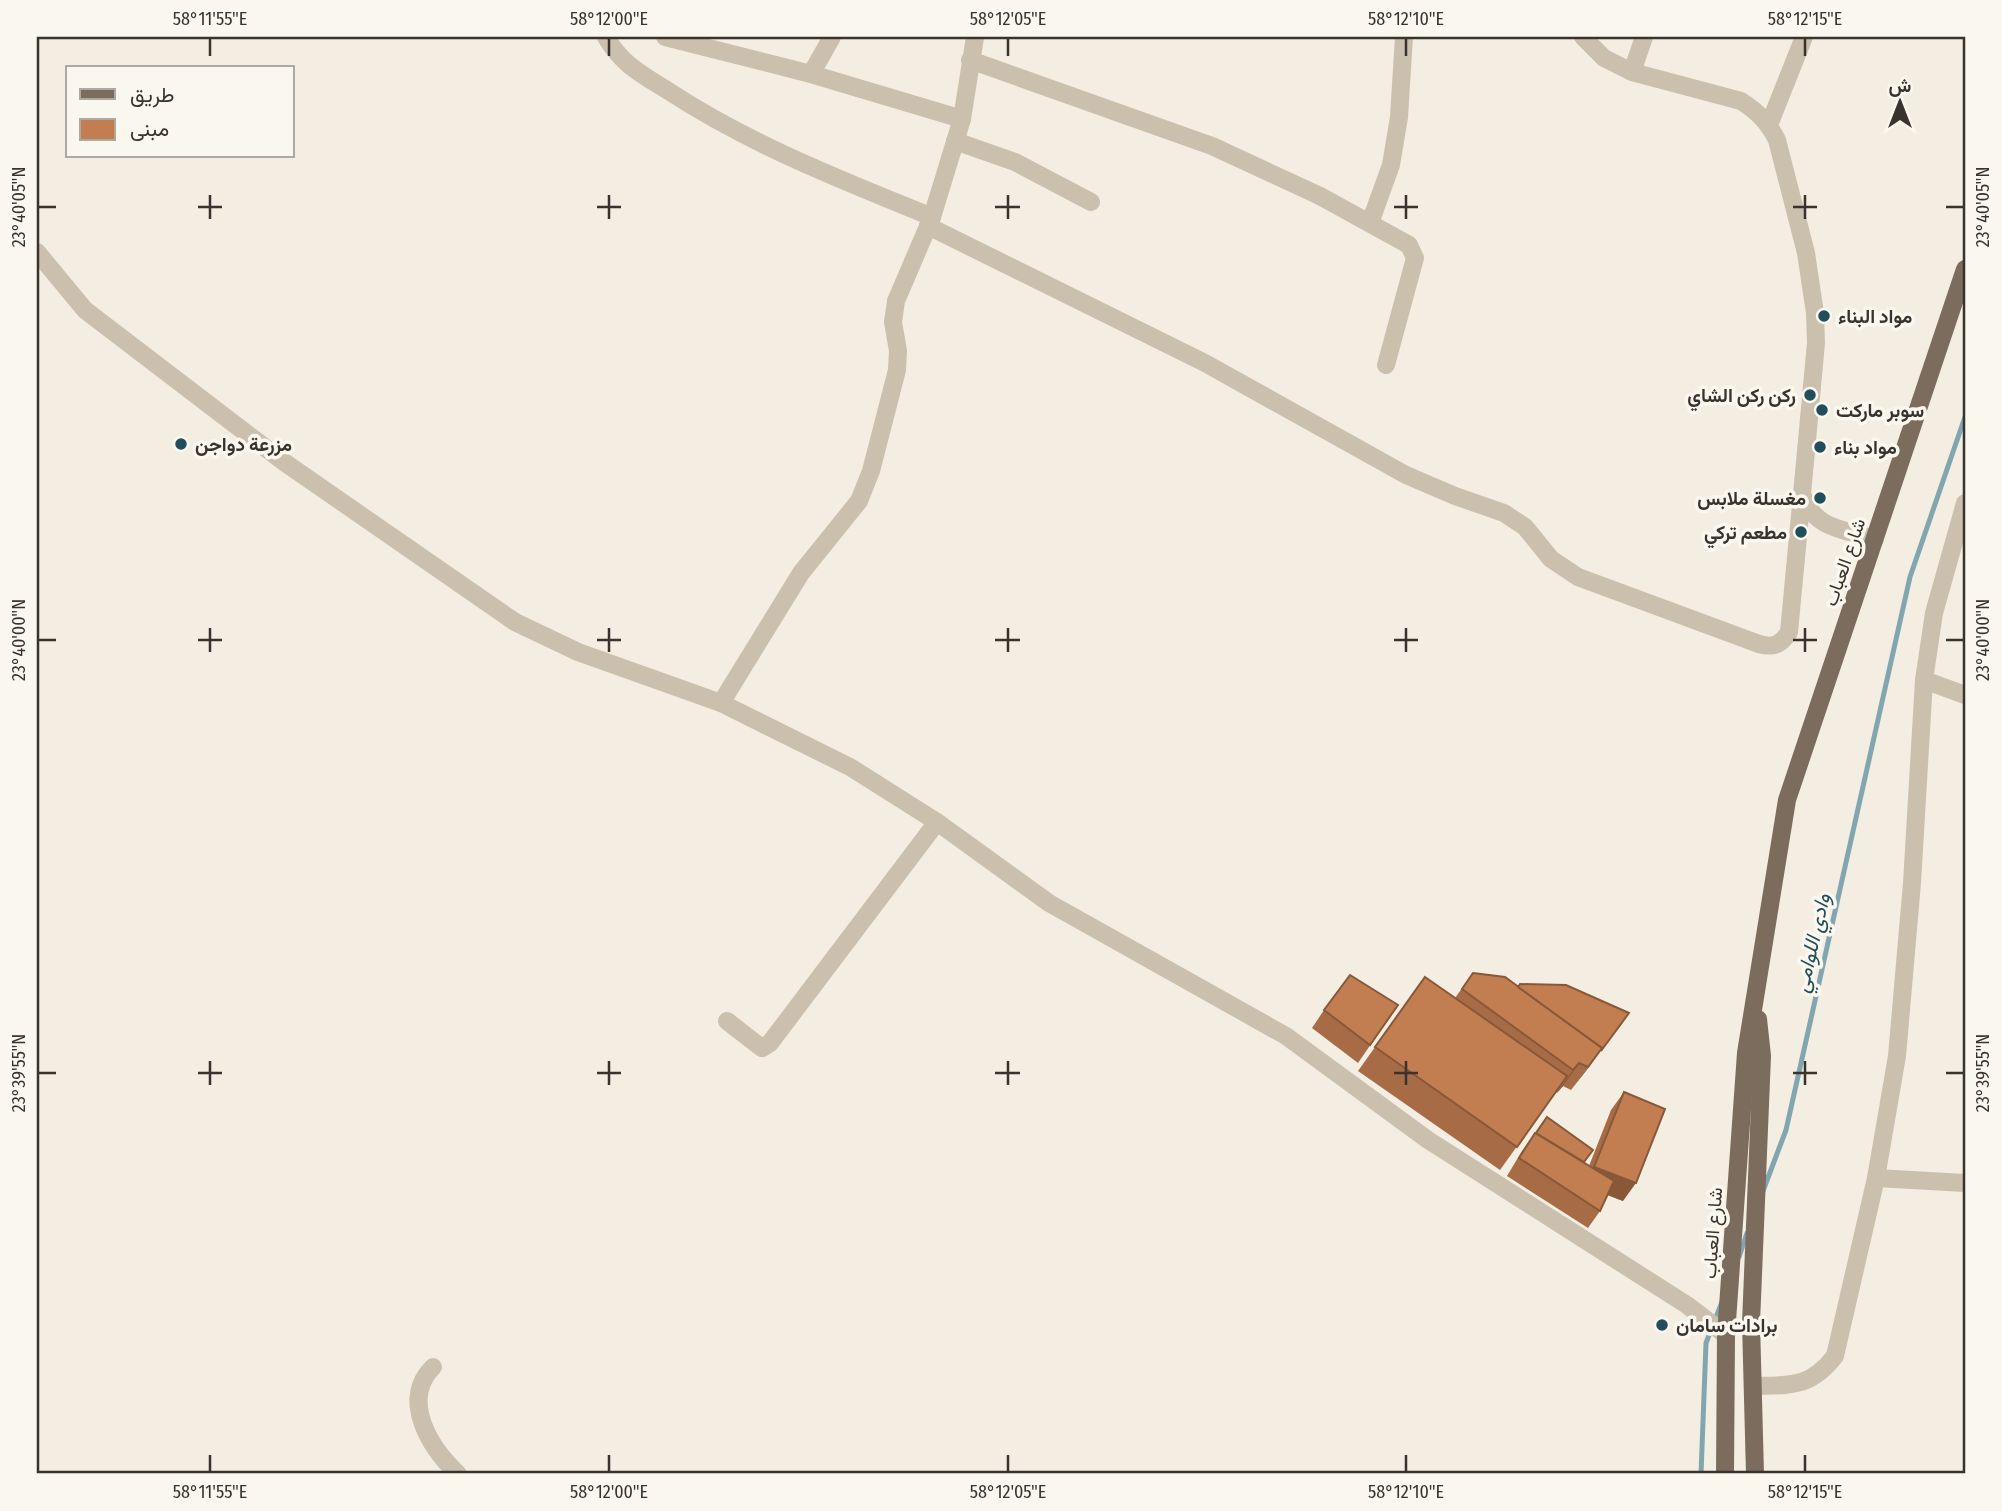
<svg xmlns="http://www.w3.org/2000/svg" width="2002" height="1511" font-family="'Fira Sans Condensed',Vazirmatn,sans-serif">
  <rect width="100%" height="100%" fill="#f3ede2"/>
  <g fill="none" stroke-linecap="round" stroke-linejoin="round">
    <g stroke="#81a6af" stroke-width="5">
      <path d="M1763 1191 1786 1130 1910 577 1965 417"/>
      <path d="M1739 1257 1747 1233"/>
      <path d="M1701 1474 1706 1343 1722 1302"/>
    </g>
    <g stroke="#cbc0ad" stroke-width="18">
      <path d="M606 37C622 65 643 75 670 92 751 145 842 180 932 217"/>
      <path d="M665 37 811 74 962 119"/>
      <path d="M1583 37 1604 58 1632 72 1741 101C1758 112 1768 122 1777 140L1806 253 1815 313 1816 343 1802 494C1814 529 1842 529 1875 539"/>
      <path d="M970 60 1212 146 1320 196 1409 245 1415 258 1386 365"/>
      <path d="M1632 72 1644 37"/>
      <path d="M811 74 832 37"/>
      <path d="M1769 125 1804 37"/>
      <path d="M955 141 1015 162 1091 202"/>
      <path d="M1370 223 1391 165 1399 117 1404 37"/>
      <path d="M928 226 1205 363 1406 475 1455 496 1504 513 1525 527 1551 559 1578 577 1759 644C1773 648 1781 645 1789 632L1802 494"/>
      <path d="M37 252 85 310 284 462 515 622 578 652 721 703 850 767 937 822 1049 903 1286 1036 1428 1140 1687 1305 1726 1335"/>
      <path d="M1924 680 1965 695"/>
      <path d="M721 703 801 573 859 501 871 471 897 370 898 351 893 322 896 301 932 217 962 119 975 37"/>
      <path d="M727 1021 762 1048 770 1043 937 822"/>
      <path d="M1876 1178 1965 1183"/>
      <path d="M433 1367C400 1400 430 1448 458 1474"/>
      <path d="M1754 1386C1791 1385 1810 1388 1835 1356L1876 1178 1897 1056 1912 883 1924 680 1934 613 1965 503"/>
    </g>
    <g stroke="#7b6c5d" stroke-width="18">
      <path d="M1725 1474 1726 1335 1746 1053 1787 800 1965 269"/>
      <path d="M1755 1474 1751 1323 1762 1056 1758 1019"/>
    </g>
  </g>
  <g fill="#a76c46">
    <path d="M1473 973 1518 987 1520 984 1629 1013 1571 1090 1563 1086 1557 1093 1556 1092 1500 1170 1358 1071 1425 977 1455 998Z"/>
    <path d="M1398 1005 1358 1063 1312 1028 1324 1010Z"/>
    <path d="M1624 1092 1623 1201 1608 1195 1600 1211 1588 1228 1507 1176 1522 1151 1547 1117 1584 1163 1589 1166 1611 1110Z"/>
  </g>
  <g fill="#885839">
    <path d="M1602 1048 1586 1071 1571 1090 1588 1067Z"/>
    <path d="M1579 1063 1563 1086 1557 1093 1573 1070Z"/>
    <path d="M1594 1167 1636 1183 1623 1201 1581 1185Z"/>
  </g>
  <g fill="#c27e51" stroke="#885839" stroke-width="2">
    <path d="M1473 973 1505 977 1602 1048 1588 1067 1579 1063 1573 1070 1462 989Z"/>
    <path d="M1350 975 1398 1005 1370 1045 1324 1010Z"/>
    <path d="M1425 977 1567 1076 1517 1147 1375 1047Z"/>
    <path d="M1520 984 1566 985 1629 1013 1601 1051 1602 1048 1518 987Z"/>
    <path d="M1624 1092 1665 1109 1636 1183 1594 1167Z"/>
    <path d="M1547 1117 1593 1150 1584 1162 1536 1133Z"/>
    <path d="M1535 1133 1614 1181 1600 1211 1519 1158Z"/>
  </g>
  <path fill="none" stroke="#3a322c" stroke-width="2.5" d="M210 38V56M609 38V56M1008 38V56M1406 38V56M1805 38V56M210 195V219M609 195V219M1008 195V219M1406 195V219M1805 195V219M38 207H56M198 207H222M597 207H621M995 207H1020M1394 207H1418M1793 207H1817M1946 207H1964M210 628V652M609 628V652M1008 628V652M1406 628V652M1805 628V652M38 640H56M198 640H222M597 640H621M995 640H1020M1394 640H1418M1793 640H1817M1946 640H1964M210 1061V1085M609 1061V1085M1008 1061V1085M1406 1061V1085M1805 1061V1085M38 1073H56M198 1073H222M597 1073H621M995 1073H1020M1394 1073H1418M1793 1073H1817M1946 1073H1964M210 1455V1472M609 1455V1472M1008 1455V1472M1406 1455V1472M1805 1455V1472"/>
  <g fill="#224e5b" stroke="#faf7ee" stroke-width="2.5">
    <circle cx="1824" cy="316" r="7"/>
    <circle cx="1810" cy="395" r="7"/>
    <circle cx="1822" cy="410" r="7"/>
    <circle cx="181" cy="444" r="7"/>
    <circle cx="1820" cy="447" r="7"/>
    <circle cx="1820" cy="498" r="7"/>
    <circle cx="1801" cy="532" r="7"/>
    <circle cx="1662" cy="1325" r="7"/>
  </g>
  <g text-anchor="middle" stroke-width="7" stroke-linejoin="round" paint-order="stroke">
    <g font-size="19" font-weight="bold" fill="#3a322c" stroke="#faf7ee" text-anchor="start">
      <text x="1838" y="323">مواد البناء</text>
      <text x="1796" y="402" text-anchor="end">ركن ركن الشاي</text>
      <text x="1836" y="417">سوبر ماركت</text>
      <text x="195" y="451">مزرعة دواجن</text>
      <text x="1834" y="454">مواد بناء</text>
      <text x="1806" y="505" text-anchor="end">مغسلة ملابس</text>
      <text x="1787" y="539" text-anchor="end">مطعم تركي</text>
      <text x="1676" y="1332">برادات سامان</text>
    </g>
    <g font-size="19" fill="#3a322c" stroke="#faf7ee">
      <text transform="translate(1844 562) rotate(-71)" y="7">شارع العباب</text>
      <text transform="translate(1712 1233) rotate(-86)" y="7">شارع العباب</text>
    </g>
    <g font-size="21" font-style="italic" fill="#224e5b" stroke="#faf7ee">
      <text transform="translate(1812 943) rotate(-77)" y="7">وادي اللوامي</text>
    </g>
  </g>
  <rect width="2002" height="1511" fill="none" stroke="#faf7ee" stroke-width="77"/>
  <rect x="66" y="66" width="228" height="91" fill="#faf7ee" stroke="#ada8a0" stroke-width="2"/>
  <rect x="80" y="89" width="35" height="10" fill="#7b6c5d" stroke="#ada8a0" stroke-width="2"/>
  <text x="130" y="102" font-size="21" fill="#3a322c">طريق</text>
  <rect x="80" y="119" width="35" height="21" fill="#c27e51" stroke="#ada8a0" stroke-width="2"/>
  <text x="130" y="136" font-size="21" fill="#3a322c">مبنى</text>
  <g transform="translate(1900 102)" stroke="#faf7ee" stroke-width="5" paint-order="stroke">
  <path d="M0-5L12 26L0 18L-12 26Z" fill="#3a322c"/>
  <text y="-10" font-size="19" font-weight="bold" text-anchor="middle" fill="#3a322c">ش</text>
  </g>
  <rect x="38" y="38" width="1926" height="1434" fill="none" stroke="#3a322c" stroke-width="2.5"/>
  <g font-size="18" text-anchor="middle" fill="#3a322c">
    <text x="210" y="25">58°11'55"E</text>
    <text x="609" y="25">58°12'00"E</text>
    <text x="1008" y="25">58°12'05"E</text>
    <text x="1406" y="25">58°12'10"E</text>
    <text x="1805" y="25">58°12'15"E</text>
    <text transform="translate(19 207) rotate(-90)" y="6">23°40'05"N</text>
    <text transform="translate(1983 207) rotate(-90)" y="6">23°40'05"N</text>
    <text transform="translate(19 640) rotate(-90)" y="6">23°40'00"N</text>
    <text transform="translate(1983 640) rotate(-90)" y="6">23°40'00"N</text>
    <text transform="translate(19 1073) rotate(-90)" y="6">23°39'55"N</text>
    <text transform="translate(1983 1073) rotate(-90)" y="6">23°39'55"N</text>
    <text x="210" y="1498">58°11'55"E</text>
    <text x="609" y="1498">58°12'00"E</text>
    <text x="1008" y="1498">58°12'05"E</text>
    <text x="1406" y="1498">58°12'10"E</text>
    <text x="1805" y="1498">58°12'15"E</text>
  </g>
</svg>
